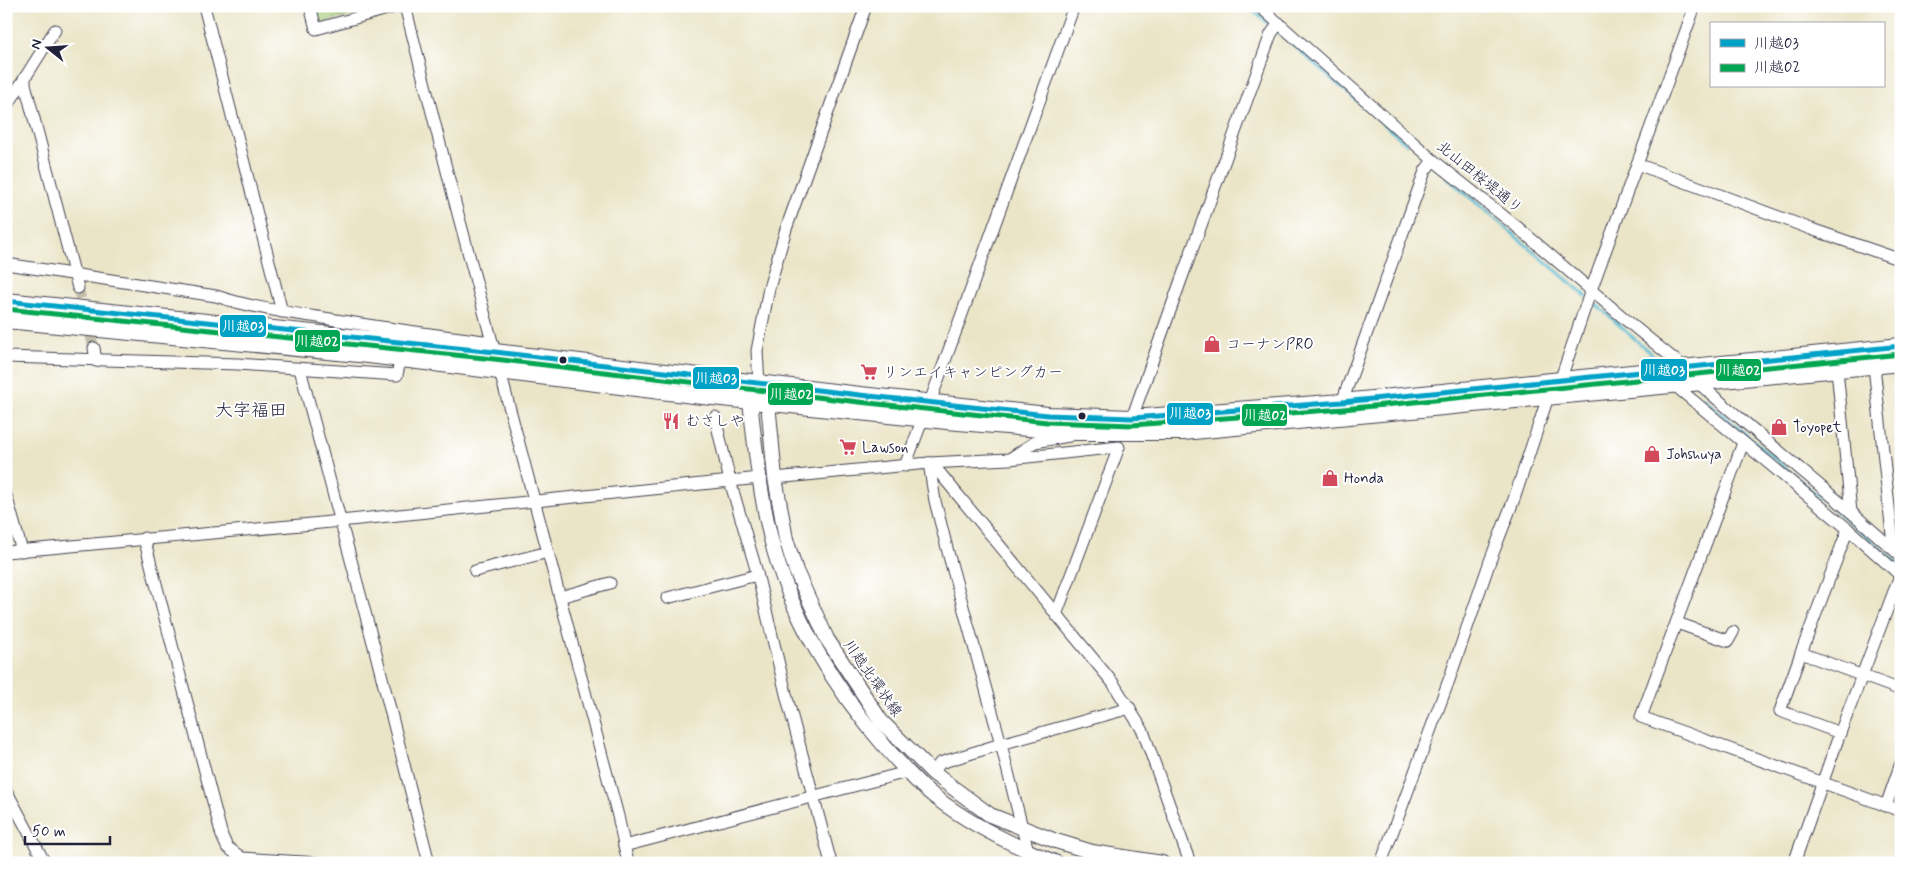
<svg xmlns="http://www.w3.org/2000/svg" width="1907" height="869" font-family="Mynerve,'Klee One',sans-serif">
  <rect width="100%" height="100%" fill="#fff"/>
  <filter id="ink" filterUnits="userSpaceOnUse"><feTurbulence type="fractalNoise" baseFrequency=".02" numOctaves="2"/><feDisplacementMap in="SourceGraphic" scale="10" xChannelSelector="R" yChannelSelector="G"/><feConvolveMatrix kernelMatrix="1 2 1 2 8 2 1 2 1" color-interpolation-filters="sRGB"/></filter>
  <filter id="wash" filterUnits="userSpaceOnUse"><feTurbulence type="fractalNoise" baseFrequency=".0096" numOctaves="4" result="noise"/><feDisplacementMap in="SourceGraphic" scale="20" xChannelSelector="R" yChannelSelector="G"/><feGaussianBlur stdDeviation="1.12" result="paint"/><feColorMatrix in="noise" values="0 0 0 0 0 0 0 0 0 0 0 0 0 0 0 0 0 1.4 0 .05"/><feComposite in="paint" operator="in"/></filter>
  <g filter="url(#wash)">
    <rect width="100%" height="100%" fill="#ebe5c8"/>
    <path fill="#a1ca76" stroke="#627658" d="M314 6H387L321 23 318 21Z"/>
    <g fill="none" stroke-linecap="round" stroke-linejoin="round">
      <g stroke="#53b9d1" stroke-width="3">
        <path d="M1248 6 1407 144"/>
        <path d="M1446 177 1586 296"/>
        <path d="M1591 300 1656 358"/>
        <path d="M1703 398 1901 566"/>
      </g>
    </g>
  </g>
  <g filter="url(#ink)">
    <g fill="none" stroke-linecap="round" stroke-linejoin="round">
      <path stroke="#c3beac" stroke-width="11" stroke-dasharray="11 5.5" stroke-linecap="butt" d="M78 288 94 348"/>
      <g stroke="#403f50" stroke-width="13">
        <g id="minor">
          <path d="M204 6 282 312"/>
          <path d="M310 6 316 29 398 6"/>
          <path d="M405 6 453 195 618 816 628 863"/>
          <path d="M1259 6 1433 160 1516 226 1632 325 1685 368"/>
          <path d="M25 77V84L78 288"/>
          <path d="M6 108 55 30"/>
          <path d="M1637 164 1811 229 1901 260"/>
          <path d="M6 264 216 296C249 307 284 312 318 317 376 327 434 335 492 342"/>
          <path d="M94 348 96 361"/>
          <path d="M6 357 238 364 397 375 400 360"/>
          <path d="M1874 366 1893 544"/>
          <path d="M300 369 375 650 429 863"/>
          <path d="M1837 370 1851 512"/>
          <path d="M1560 381 1591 290 1695 6"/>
          <path d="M1697 382 1851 512 1901 556"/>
          <path d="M1673 384 1848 529 1901 576"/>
          <path d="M750 401 759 384 757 351 769 288 786 229 866 6"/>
          <path d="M930 402 1074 6"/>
          <path d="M1342 402 1425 171 1433 160"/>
          <path d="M715 417 730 481 756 569 787 698 831 863"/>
          <path d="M1132 418 1181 280 1271 34 1279 23"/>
          <path d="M1743 443 1641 717 1901 811"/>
          <path d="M1011 458 1035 442 1069 436"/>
          <path d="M929 463 939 472 1113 683 1143 731 1190 863"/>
          <path d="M929 463 935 501 949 556 1001 744 1031 863"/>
          <path d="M905 466 923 418"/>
          <path d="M775 478 929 463 1009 459 1119 447 1056 615"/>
          <path d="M6 495 22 551"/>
          <path d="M1848 529 1801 653 1901 690"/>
          <path d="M144 538 222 836 227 847 242 858 319 863"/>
          <path d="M6 552 301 525 760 478"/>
          <path d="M475 571 548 552"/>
          <path d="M560 597 610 583"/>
          <path d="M667 598 757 575"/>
          <path d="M1677 623 1728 641 1733 632"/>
          <path d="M1801 653 1780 711 1840 733"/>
          <path d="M933 773 940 763 1001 744 1130 708"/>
          <path d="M6 790 45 863"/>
          <path d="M1886 806 1901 763"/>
          <path d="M624 846 907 772"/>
          <path d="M1381 863 1449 680 1490 561 1514 499 1548 397"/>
          <path d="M1794 863 1840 733 1901 573"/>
        </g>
      </g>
      <g stroke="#403f50" stroke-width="16">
        <g id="major">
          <path d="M750 401C755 447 760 494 771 539 790 615 835 690 887 749 902 766 917 783 935 797 971 825 1014 846 1057 863"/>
          <path d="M768 403 775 478 786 539 796 571 827 639 881 721 933 773 990 815 1056 841 1092 852 1162 863"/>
        </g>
      </g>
      <g stroke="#403f50" stroke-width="18">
        <g id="highway">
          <path d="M6 301 495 352 860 395 1048 415 1132 418 1342 402 1901 346"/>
          <path d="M6 320 369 355 693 395 947 421 1076 432H1183L1901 363"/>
        </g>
      </g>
      <use href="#minor" stroke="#fff" stroke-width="11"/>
      <use href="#major" stroke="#fff" stroke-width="14"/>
      <use href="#highway" stroke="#fff" stroke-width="16"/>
      <g stroke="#fff" stroke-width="9">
        <path id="bus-1" d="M6 301 495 352 860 395 1048 415 1132 418 1342 402 1901 346"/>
      </g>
      <g stroke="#fff" stroke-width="9">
        <path id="bus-2" d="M6 309 494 359 859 402 1047 422 1132 425 1343 409 1901 354"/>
      </g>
      <use href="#bus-1" stroke="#02a2c7" stroke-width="5"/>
      <use href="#bus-2" stroke="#00a651" stroke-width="5"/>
    </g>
  </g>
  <defs>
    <g id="shop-bare" transform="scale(1.35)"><path d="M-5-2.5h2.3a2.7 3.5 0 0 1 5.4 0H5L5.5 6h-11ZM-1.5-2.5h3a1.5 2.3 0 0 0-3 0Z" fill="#d1495b" stroke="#fff" stroke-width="2.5" paint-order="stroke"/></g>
    <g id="supermarket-bare" transform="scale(1.35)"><path d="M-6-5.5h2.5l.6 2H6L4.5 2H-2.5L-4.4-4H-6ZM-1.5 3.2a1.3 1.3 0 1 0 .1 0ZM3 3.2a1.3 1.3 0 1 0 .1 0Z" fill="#d1495b" stroke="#fff" stroke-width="2.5" paint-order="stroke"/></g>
    <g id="restaurant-bare" transform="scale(1.35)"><path d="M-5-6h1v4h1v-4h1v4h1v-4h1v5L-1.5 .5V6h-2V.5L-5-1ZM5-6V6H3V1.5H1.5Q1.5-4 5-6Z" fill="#d1495b" stroke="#fff" stroke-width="2.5" paint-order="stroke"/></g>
  </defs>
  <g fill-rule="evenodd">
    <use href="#shop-bare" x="1212" y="344"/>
    <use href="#supermarket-bare" x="869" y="372"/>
    <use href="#restaurant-bare" x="671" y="421"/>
    <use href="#shop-bare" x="1779" y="427"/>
    <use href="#supermarket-bare" x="848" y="447"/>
    <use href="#shop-bare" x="1652" y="454"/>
    <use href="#shop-bare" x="1330" y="478"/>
  </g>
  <g fill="#22223b" stroke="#fff" stroke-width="2">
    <circle cx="563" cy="360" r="4.5"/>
    <circle cx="1082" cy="416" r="4.5"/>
  </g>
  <g text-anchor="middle" stroke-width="4" stroke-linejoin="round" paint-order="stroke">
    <g font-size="15" fill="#22223b" stroke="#fff">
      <text transform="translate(1480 177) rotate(39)" y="5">北山田桜堤通り</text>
      <text transform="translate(873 678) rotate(55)" y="5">川越北環状線</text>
    </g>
    <g font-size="15" fill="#22223b" stroke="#fff" text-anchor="start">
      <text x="1226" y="349">コーナンPRO</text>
      <text x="883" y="377">リンエイキャンピングカー</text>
      <text x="685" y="426">むさしや</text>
      <text x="1793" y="432">Toyopet</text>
      <text x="862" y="452">Lawson</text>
      <text x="1666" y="459">Johshuya</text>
      <text x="1344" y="483">Honda</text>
    </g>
    <g font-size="18" fill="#22223b" stroke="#fff">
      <text x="251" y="416">大字福田</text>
    </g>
  </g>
  <g stroke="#fff" stroke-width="2">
    <rect x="219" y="314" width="48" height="24" rx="5" fill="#02a2c7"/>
    <rect x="294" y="329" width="47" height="24" rx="5" fill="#00a651"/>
    <rect x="1640" y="358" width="48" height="24" rx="5" fill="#02a2c7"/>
    <rect x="1715" y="358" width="47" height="24" rx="5" fill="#00a651"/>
    <rect x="692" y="366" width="48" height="24" rx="5" fill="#02a2c7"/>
    <rect x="767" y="382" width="47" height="24" rx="5" fill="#00a651"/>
    <rect x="1166" y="402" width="48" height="24" rx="5" fill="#02a2c7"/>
    <rect x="1241" y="403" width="47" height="24" rx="5" fill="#00a651"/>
  </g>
  <g font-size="14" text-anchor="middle" font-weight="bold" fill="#fff">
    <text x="243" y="331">川越03</text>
    <text x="317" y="346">川越02</text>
    <text x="1664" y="375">川越03</text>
    <text x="1739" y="375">川越02</text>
    <text x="716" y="383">川越03</text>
    <text x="791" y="399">川越02</text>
    <text x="1190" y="418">川越03</text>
    <text x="1265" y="420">川越02</text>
  </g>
  <rect width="1907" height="869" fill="none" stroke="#fff" stroke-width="25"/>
  <rect x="1710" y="22" width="175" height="65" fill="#ffffff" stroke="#a7a7b1"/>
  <rect x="1720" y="39" width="25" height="8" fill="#02a2c7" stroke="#a7a7b1"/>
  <text x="1754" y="48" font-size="15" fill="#22223b">川越03</text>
  <rect x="1720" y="64" width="25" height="8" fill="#00a651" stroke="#a7a7b1"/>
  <text x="1754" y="72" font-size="15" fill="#22223b">川越02</text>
  <g transform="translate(48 48) rotate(287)" stroke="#ffffff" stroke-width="4" paint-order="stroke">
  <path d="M0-4L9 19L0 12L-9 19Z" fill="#22223b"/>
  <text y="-8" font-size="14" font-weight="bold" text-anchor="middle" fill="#22223b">N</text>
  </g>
  <path d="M25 836v8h85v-8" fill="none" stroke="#22223b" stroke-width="2.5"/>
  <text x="32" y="836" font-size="15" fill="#22223b" stroke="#ffffff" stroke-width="4" paint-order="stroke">50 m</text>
</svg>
